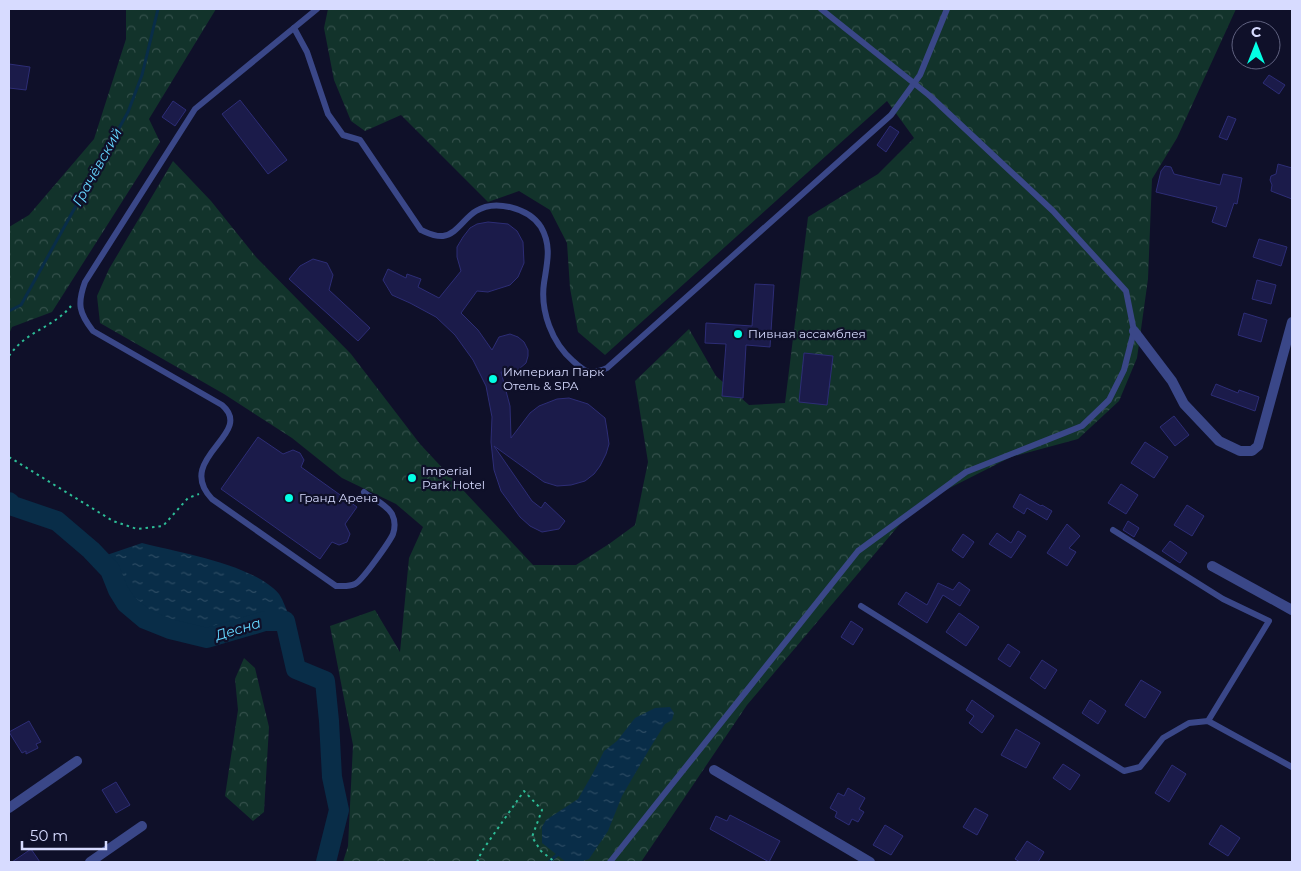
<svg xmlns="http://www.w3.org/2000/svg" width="1301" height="871" font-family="Montserrat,sans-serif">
  <defs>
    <pattern id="forest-crowns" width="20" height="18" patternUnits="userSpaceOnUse" patternTransform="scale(1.25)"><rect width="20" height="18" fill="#12332b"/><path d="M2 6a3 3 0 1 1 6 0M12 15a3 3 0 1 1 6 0" fill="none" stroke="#34504b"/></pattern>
    <pattern id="water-ripples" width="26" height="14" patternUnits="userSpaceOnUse" patternTransform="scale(1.25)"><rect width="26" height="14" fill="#092d48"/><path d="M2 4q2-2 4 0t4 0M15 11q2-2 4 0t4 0" fill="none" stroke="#2c4b63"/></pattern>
  </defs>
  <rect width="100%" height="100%" fill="#0f1029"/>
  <g fill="url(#forest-crowns)">
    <path d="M126 9H216L149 119 160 142 52 312 12 327 9 334V227L29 215 94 139 126 39Z"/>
    <path d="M328 9H1236L1177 138 1152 179 1148 279 1137 358 1119 401 1078 439 1011 457 916 505 747 705 641 862H343L348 846 353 745 330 626 375 610 400 652 409 558 423 527 396 504 342 478 292 438 224 394 100 323 97 296 109 269 173 161 211 201 256 257 351 354 420 444 533 565H576L609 544 635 525 648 462 635 381 689 329 716 376 749 405 785 403 808 217 878 174 914 138 887 101 605 355 578 332 570 288 567 243 550 210 519 191 488 202 401 115 365 131 351 121 334 80 324 28Z"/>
    <path d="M244 658 255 668 269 727 264 812 253 821 225 796 238 710 235 679Z"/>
  </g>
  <g fill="url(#water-ripples)">
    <path d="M142 543C180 553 253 564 279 594 282 598 285 606 287 611L285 621 207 638 170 629 146 619 126 603 98 558Z"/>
    <path d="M670 707 674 713 672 720 665 724 650 748 622 796 608 831 589 859 580 862H566L542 843V827L546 820 578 799 593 773 604 751 617 741 635 718 655 708Z"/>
  </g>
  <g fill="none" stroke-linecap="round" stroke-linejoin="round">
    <g stroke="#092d48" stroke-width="3">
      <path d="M9 311 21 305 128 112 142 75 158 9"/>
      <path d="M549 862 557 855"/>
    </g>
    <path stroke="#092d48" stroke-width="20" d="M9 502 13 506 57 521 91 550 110 570 118 590 126 603 145 619 170 629 207 638 265 621H285L296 669 325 681 329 721 332 777 339 810 326 862"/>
  </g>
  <g fill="#1b1b4a" stroke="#2d2d76">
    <path d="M9 64 30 67 26 90 9 88Z"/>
    <path d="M1269 75 1285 85 1279 94 1263 83Z"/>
    <path d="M240 100 287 160 268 174 222 114Z"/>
    <path d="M173 101 186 110 175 126 162 117Z"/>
    <path d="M1228 116 1236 119 1227 140 1219 137Z"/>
    <path d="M890 126 899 132 886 152 877 145Z"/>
    <path d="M1278 164 1292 168V199L1271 191 1272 185 1270 180 1271 176 1276 174Z"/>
    <path d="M1165 166 1171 167 1174 174 1220 185 1223 174 1242 178 1237 204 1234 203 1226 227 1212 222 1217 207 1156 192 1161 171Z"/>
    <path d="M488 222 508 224 517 231 523 242 524 263 518 277 510 285 488 292 477 291 461 313 478 330 492 350 499 337 510 334 518 337 524 342 528 350V356L526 363 519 369 513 372H501L510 406 511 438 530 413 539 406 557 399 569 398 588 404 605 418 607 430 609 444 606 454 600 466 594 474 585 481 571 485 557 486 544 482 494 446 532 501 541 508 545 502 565 521 559 529 542 532 530 526 520 517 501 491 494 470 491 442 492 417 486 386 473 360 455 335 436 317 410 303 392 295 383 280 388 269 406 278 407 274 421 279 418 287 439 298 461 271 457 257V247L463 237 470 228 477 224Z"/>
    <path d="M1259 239 1287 247 1281 266 1253 257Z"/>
    <path d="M313 259 327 263 333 275 329 290 370 328 358 341 289 279 300 266Z"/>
    <path d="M1257 280 1276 285 1271 304 1252 299Z"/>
    <path d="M755 284 774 285 770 347 746 345 743 398 722 396 726 344 705 343 706 323 752 326Z"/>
    <path d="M1244 313 1267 320 1261 342 1238 335Z"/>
    <path d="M804 353 833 356 827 405 799 402Z"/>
    <path d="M1216 384 1238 393 1239 390 1259 397 1255 411 1211 395Z"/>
    <path d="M1174 416 1189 435 1175 446 1160 427Z"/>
    <path d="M258 437 283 454 293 450 300 453 304 460 301 467 357 507 345 524 350 534 347 542 339 545 332 542 320 559 221 489Z"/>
    <path d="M1145 442 1168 457 1154 478 1131 463Z"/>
    <path d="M1121 484 1138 495 1126 514 1108 503Z"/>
    <path d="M1020 494 1041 506 1042 505 1052 511 1047 520 1027 508 1024 514 1013 507Z"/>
    <path d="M1187 505 1204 516 1192 536 1174 525Z"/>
    <path d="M1128 521 1139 528 1134 537 1123 530Z"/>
    <path d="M1067 524 1080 536 1069 548 1076 552 1067 566 1047 553Z"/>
    <path d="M1018 531 1026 536 1011 558 989 544 997 533 1011 543Z"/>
    <path d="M963 534 974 542 963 558 952 550Z"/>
    <path d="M1170 541 1187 553 1180 563 1162 551Z"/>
    <path d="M959 582 970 590 960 606 943 595 927 623 898 604 906 592 927 605 938 583 953 590Z"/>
    <path d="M959 613 979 627 966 646 946 632Z"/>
    <path d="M851 621 863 629 853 645 841 637Z"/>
    <path d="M1008 644 1020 652 1010 667 998 659Z"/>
    <path d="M1042 660 1057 670 1045 689 1030 678Z"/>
    <path d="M1141 680 1161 692 1145 718 1125 705Z"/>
    <path d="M972 700 994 716 982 733 969 723 974 716 966 710Z"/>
    <path d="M1090 700 1106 711 1098 724 1082 713Z"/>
    <path d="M29 721 41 742 36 744 38 748 26 754V751L22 753 9 732Z"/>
    <path d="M1016 729 1040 743 1026 768 1001 755Z"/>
    <path d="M1063 764 1080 775 1070 790 1053 778Z"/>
    <path d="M1172 765 1186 774 1169 802 1155 793Z"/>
    <path d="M116 782 130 805 116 813 102 790Z"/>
    <path d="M848 788 865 798 859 809 864 812 858 822 852 819 849 825 835 817 837 812 830 808 838 793 844 796Z"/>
    <path d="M975 808 988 815 977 835 963 827Z"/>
    <path d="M730 815 780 841 769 862 710 829 716 816 727 821Z"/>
    <path d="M885 825 903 836 891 855 873 845Z"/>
    <path d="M1221 825 1240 838 1228 856 1209 844Z"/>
    <path d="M1027 841 1044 852 1038 862H1020L1015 859Z"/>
    <path d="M31 849 40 862H12Z"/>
  </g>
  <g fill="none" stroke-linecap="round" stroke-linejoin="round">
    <g stroke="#2dbd97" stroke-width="2" stroke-dasharray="2.5 4" stroke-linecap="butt">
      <path d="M9 356C27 330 53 328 71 306"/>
      <path d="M9 457 113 521 137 529 163 526 188 498 199 494"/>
      <path d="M477 862 482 851 524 791 542 810 532 837 541 851 555 862"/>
    </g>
    <g stroke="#3a4788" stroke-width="6">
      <path d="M317 9 195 109 85 282C77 304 79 313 93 331L222 405C256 434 173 458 212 499L336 586C342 586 349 587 355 584 362 581 390 541 393 534 395 528 395 520 392 514 386 504 373 499 364 492"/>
      <path d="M294 28 307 52 328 114 343 135 360 140 421 230C428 233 435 237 443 236 457 234 464 218 476 211 495 199 529 208 541 227 552 246 547 263 544 283 540 311 552 343 573 361 586 373 590 375 607 368L891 115 920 75 947 9"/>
      <path d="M1113 530 1223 599 1269 621 1208 721"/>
      <path d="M861 606 1124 771 1140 767 1163 738 1189 723 1208 721 1292 767"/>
      <path d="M610 862 858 551 966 472 1082 426 1109 400 1124 370 1134 331 1126 291 1053 211 930 96 821 9"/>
    </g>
    <g stroke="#3a4788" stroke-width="10">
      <path d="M1134 331 1172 381 1184 404 1219 441 1240 451H1252L1258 446 1292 322"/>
      <path d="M1212 566 1292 610"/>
      <path d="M714 770 870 862"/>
      <path d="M9 808 77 761"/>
      <path d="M90 862 142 826"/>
    </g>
  </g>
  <g fill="#03ffe4" stroke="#0f1029" stroke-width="2">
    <circle cx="738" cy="334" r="5"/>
    <circle cx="493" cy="379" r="5"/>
    <circle cx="412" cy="478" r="5"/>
    <circle cx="289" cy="498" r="5"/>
  </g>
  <g text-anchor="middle" stroke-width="4.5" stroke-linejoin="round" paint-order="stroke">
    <g font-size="12" fill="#d7dbff" stroke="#0f1029" text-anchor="start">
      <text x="748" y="338">Пивная ассамблея</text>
      <text x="503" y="376">Империал Парк<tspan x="503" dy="14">Отель &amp; SPA</tspan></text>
      <text x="422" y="475">Imperial<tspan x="422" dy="14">Park Hotel</tspan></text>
      <text x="299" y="502">Гранд Арена</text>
    </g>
    <g font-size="14" font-style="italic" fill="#65d7ff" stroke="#0f1029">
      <text transform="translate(97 167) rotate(-61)" y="5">Грачёвский</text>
      <text transform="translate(238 629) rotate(-17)" y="5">Десна</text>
    </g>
  </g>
  <rect width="1301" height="871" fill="none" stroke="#d7dbff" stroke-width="20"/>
  <g transform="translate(1256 45)"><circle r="24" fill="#0f1029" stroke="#5f617f"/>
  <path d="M0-4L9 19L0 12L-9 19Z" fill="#03ffe4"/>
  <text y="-8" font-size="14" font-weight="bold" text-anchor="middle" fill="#d7dbff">С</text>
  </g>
  <path d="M22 841v8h84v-8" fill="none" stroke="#d7dbff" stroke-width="2.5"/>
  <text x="30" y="841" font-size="15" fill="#d7dbff" stroke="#0f1029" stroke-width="4" paint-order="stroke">50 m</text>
</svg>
